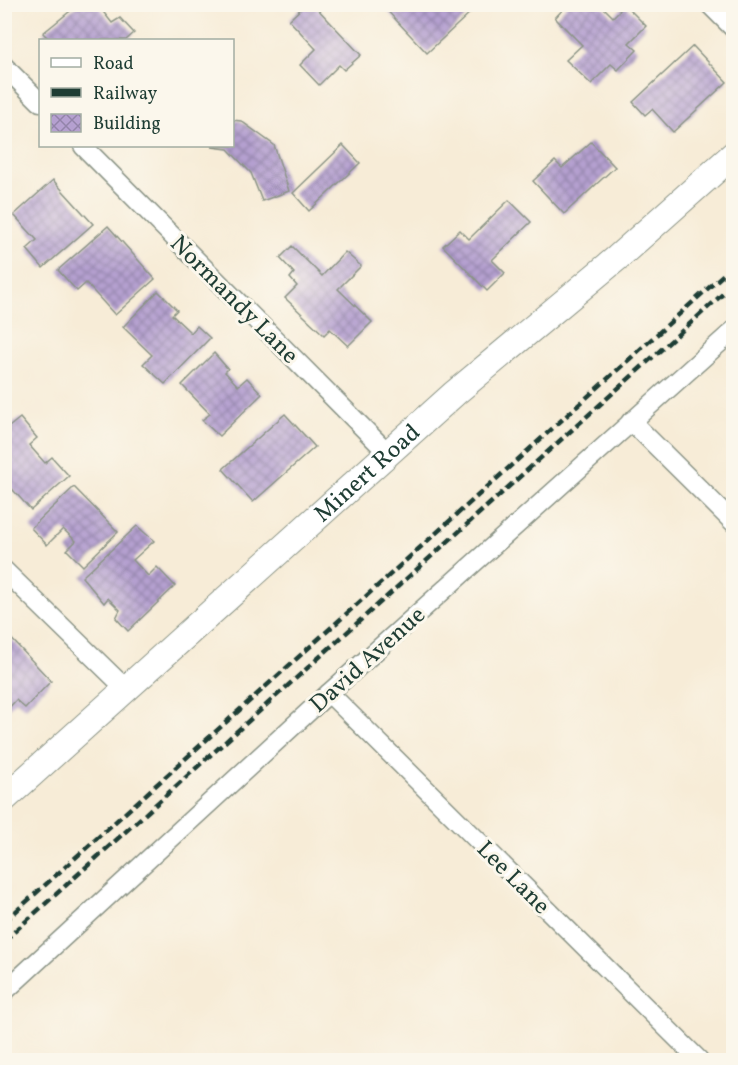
<svg xmlns="http://www.w3.org/2000/svg" width="738" height="1065" font-family="Vollkorn,serif">
  <defs>
    <pattern id="building-cross-hatch" width="8" height="8" patternUnits="userSpaceOnUse" patternTransform="scale(1.5)"><rect width="8" height="8" fill="#b5a0d0"/><path d="M0 0l8 8M0 8l8-8" fill="none" stroke="#9384aa"/></pattern>
  </defs>
  <rect width="100%" height="100%" fill="#fbf7ec"/>
  <filter id="ink" filterUnits="userSpaceOnUse"><feTurbulence type="fractalNoise" baseFrequency=".0167" numOctaves="2"/><feDisplacementMap in="SourceGraphic" scale="12" xChannelSelector="R" yChannelSelector="G"/><feConvolveMatrix kernelMatrix="1 2 1 2 8 2 1 2 1" color-interpolation-filters="sRGB"/></filter>
  <filter id="wash" filterUnits="userSpaceOnUse"><feTurbulence type="fractalNoise" baseFrequency=".008" numOctaves="4" result="noise"/><feDisplacementMap in="SourceGraphic" scale="24" xChannelSelector="R" yChannelSelector="G"/><feGaussianBlur stdDeviation="1.35" result="paint"/><feColorMatrix in="noise" values="0 0 0 0 0 0 0 0 0 0 0 0 0 0 0 0 0 1.4 0 .05"/><feComposite in="paint" operator="in"/></filter>
  <g filter="url(#wash)">
    <rect width="100%" height="100%" fill="#f7ecd7"/>
    <g id="blocks">
      <g fill="url(#building-cross-hatch)">
        <path d="M79 4H97L112 23 120 18 134 33 126 40H78L76 38 74 40H50L43 33Z"/>
        <path d="M306 4H313L361 55 344 70 339 65 319 85 300 65 316 49 289 20Z"/>
        <path d="M381 4H435L438 8 442 4H468L473 10 427 53Z"/>
        <path d="M568 4H600L613 17 625 5 646 26 629 43 637 50 618 70 611 64 591 84 566 60 582 45 555 18Z"/>
        <path d="M693 46 727 82 673 132 652 109 645 115 633 102Z"/>
        <path d="M232 120 241 121 274 145 289 191 262 201 251 173 228 149 212 147V146H232Z"/>
        <path d="M591 142 615 167 564 214 533 181 555 161 562 168Z"/>
        <path d="M343 145 360 163 309 211 293 193Z"/>
        <path d="M53 180 93 224 43 268 27 249 37 240 14 215Z"/>
        <path d="M509 200 531 222 492 260 505 273 487 291 443 246 460 230 469 239Z"/>
        <path d="M108 226 155 279 115 315 86 283 77 291 58 270Z"/>
        <path d="M292 246 322 276 345 252 361 266 338 289 372 322 348 346 330 329 324 335 285 298 297 286 290 278 294 273 280 258Z"/>
        <path d="M158 291 177 310 172 315 191 333 197 326 210 338 165 384 143 364 152 355 123 327Z"/>
        <path d="M214 353 228 369 225 372 238 386 247 378 262 394 219 436 202 420 210 414 182 385Z"/>
        <path d="M285 414 315 447 253 502 223 469Z"/>
        <path d="M20 418 37 438 29 445 45 463 52 457 69 476 31 510 4 480V431Z"/>
        <path d="M74 487 118 532 83 566 67 550 76 541 63 529 47 545 31 528Z"/>
        <path d="M137 526 154 541 133 560 148 576 157 567 175 586 128 631 116 618 120 610 108 598 104 603 82 577Z"/>
        <path d="M5 632 51 681 25 708 16 700 5 712Z"/>
      </g>
    </g>
  </g>
  <g filter="url(#ink)">
    <use href="#blocks" fill-opacity="0" stroke="#8b9486" stroke-width="1.5"/>
    <g fill="none" stroke-linecap="round" stroke-linejoin="round">
      <g stroke="#8b9486" stroke-width="21">
        <g id="street">
          <path d="M709 4 734 29"/>
          <path d="M4 66 40 102"/>
          <path d="M83 146 388 453"/>
          <path d="M631 421 734 523"/>
          <path d="M4 570 126 689"/>
          <path d="M329 693 699 1060"/>
          <path d="M4 992 329 693 734 330"/>
        </g>
      </g>
      <g stroke="#8b9486" stroke-width="28">
        <g id="secondary">
          <path id="s1" d="M4 799 455 393 617 258 734 154"/>
        </g>
      </g>
      <use href="#street" stroke="#fff" stroke-width="18"/>
      <use href="#secondary" stroke="#fff" stroke-width="26"/>
      <g stroke="#1f3d34" stroke-width="4.5" stroke-dasharray="9 4.5" stroke-linecap="butt">
        <path d="M4 922 734 265"/>
        <path d="M4 941 734 284"/>
      </g>
    </g>
  </g>
  <g text-anchor="middle" stroke-width="6" stroke-linejoin="round" paint-order="stroke">
    <g font-size="24" fill="#1f3d34" stroke="#fbf7ec">
      <text transform="translate(235 299) rotate(45)" y="8">Normandy Lane</text>
      <text dy="8" stroke="none"><textPath href="#s1" startOffset="488">Minert Road</textPath></text>
      <text transform="translate(367 659) rotate(-42)" y="8">David Avenue</text>
      <text transform="translate(514 877) rotate(45)" y="8">Lee Lane</text>
    </g>
  </g>
  <rect width="738" height="1065" fill="none" stroke="#fbf7ec" stroke-width="24"/>
  <rect x="39" y="39" width="195" height="108" fill="#fbf7ec" stroke="#a3ada2" stroke-width="1.5"/>
  <rect x="51" y="58" width="30" height="9" fill="#ffffff" stroke="#a3ada2" stroke-width="1.5"/>
  <text x="93" y="69" font-size="18" fill="#1f3d34">Road</text>
  <rect x="51" y="88" width="30" height="9" fill="#1f3d34" stroke="#a3ada2" stroke-width="1.5"/>
  <text x="93" y="99" font-size="18" fill="#1f3d34">Railway</text>
  <rect x="51" y="114" width="30" height="18" fill="url(#building-cross-hatch)" stroke="#a3ada2" stroke-width="1.5"/>
  <text x="93" y="129" font-size="18" fill="#1f3d34">Building</text>
</svg>
